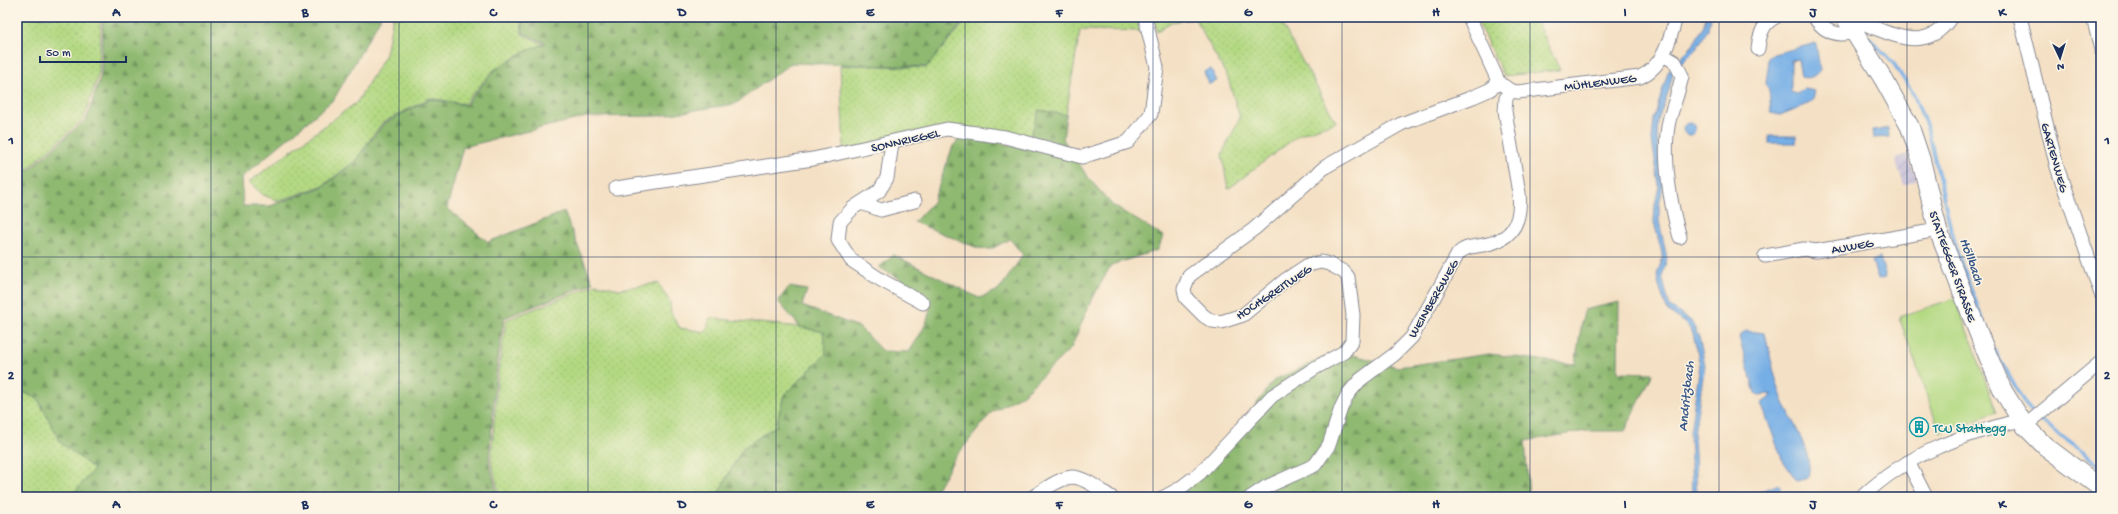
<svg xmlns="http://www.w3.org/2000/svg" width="2118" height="514" font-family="'Gochi Hand',sans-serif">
  <defs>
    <pattern id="industrial-furrows" width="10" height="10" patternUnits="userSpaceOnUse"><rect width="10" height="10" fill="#c7c0d9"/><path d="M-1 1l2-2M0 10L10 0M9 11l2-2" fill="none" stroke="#aaa5bd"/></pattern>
    <pattern id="grass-dots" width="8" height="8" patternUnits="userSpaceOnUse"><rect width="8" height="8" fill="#b4d983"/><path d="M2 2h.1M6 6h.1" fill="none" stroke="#9abb74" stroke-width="1.8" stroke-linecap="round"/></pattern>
    <pattern id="forest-firs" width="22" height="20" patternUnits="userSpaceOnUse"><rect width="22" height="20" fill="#8fb971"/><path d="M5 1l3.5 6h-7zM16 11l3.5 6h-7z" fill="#749760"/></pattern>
  </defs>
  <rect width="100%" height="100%" fill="#fcf5e5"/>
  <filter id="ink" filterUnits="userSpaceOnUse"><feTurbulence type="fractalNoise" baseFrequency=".025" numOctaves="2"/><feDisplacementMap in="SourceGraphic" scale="8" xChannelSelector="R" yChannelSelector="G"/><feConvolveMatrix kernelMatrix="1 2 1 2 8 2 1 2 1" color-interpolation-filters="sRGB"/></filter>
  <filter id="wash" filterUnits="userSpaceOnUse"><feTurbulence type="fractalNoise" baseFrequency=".012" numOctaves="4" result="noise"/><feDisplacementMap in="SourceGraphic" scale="16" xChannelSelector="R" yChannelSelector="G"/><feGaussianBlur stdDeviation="0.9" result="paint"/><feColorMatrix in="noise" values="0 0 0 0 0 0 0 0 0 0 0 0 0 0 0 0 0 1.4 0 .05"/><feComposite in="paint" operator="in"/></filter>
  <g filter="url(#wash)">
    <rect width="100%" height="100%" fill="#f4e0c4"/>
    <path fill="url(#industrial-furrows)" d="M1907 154 1917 180 1904 185 1895 159Z"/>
    <g fill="url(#grass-dots)" stroke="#688470">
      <path d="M17 17 101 18 99 73 84 118 17 179Z"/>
      <path d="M393 17H521L522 34 544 44 524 52 494 70 464 104 430 98 382 123 355 161 324 185 279 201 263 195 249 182 357 102 386 54Z"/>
      <path d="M969 17H1141L1147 31 1080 30 1066 115 1039 110 1029 142 962 126 844 150 840 66 860 65 926 68Z"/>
      <path d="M1153 17H1278L1336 122 1300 134 1228 189 1222 154 1240 118 1228 78 1195 19 1171 22 1157 31Z"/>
      <path d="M1475 17H1534L1560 70 1504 76Z"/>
      <path d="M658 283 670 302 671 313 680 328 706 332 710 318 800 327 824 332 826 354 784 395 776 426 743 448 716 497H500L491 461 498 373 506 320 597 284 619 289Z"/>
      <path d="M17 389 38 399 61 443 95 469 76 491 77 497H17Z"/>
    </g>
    <g fill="url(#forest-firs)" stroke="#557468">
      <path d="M103 17H381L334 99 241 178 243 206H270L324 186 356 161 383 124 430 99 465 105 495 70 524 52 546 43 523 33 522 17H967L927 67 791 63 735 104 657 116 586 117 463 147 447 208 488 242 564 212 593 283 504 318 496 373 489 461 498 497H77L76 491 94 469 61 443 38 399 17 389V181L87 118 101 75Z"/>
      <path d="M1039 110 1066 115 1063 139 1087 176 1112 205 1163 236 1158 250 1111 265 1090 303 1071 348 1022 395 992 412 954 459 932 497H716L743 448 776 426 784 395 826 354 824 332 800 327 778 301 789 287 807 290 802 306 859 327 882 351 909 352C918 337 939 311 925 294 919 288 888 273 879 267L894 255 979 298 999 290 1023 255 1010 239 991 249 978 248 914 222 933 202 953 146 964 134 1026 149Z"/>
      <path d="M1619 302 1618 372 1653 373 1625 431H1586L1525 441 1529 497H1173L1213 464 1274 380 1339 351 1398 367 1489 354 1575 364 1584 310Z"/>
    </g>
    <path fill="#b4d983" stroke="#688470" d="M1955 298 1997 412 1940 433 1899 317Z"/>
    <g fill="#76afe6" stroke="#486fa2">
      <path d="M1706 17H1710L1708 29 1697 48 1673 72 1669 90 1658 120 1657 139 1663 186 1659 206V221L1667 258 1662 276 1670 307 1691 321 1699 337 1705 365 1694 433 1697 497H1692L1690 432 1700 365 1693 333 1687 325 1667 310 1659 286 1657 275 1663 257 1654 222 1655 205 1659 186 1652 140 1654 119 1668 72 1693 45 1703 28Z"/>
      <path d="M1816 43 1820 70C1814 77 1810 79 1801 77L1798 59 1791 60V92L1797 94 1804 89 1815 91 1813 99 1810 103 1780 115 1771 113 1769 90 1766 83 1768 68 1767 60 1770 55Z"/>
      <path d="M1211 69 1217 81 1209 84 1204 72Z"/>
      <circle cx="1689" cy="129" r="6"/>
      <path d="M1888 128 1889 137 1873 138 1872 130Z"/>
      <rect x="1769" y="136" width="27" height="7"/>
      <path d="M1880 258 1886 277 1878 279 1872 261Z"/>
      <path d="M1746 331 1765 333C1770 354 1774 377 1782 398 1790 419 1815 456 1808 478L1797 481 1782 459 1761 403 1770 398 1772 394 1759 395 1755 393 1739 337Z"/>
      <path d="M1779 484 1781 487 1780 489 1767 497H1753L1759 492Z"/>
    </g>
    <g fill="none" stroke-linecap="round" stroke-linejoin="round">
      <g stroke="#76afe6" stroke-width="3.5">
        <path d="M1868 37 1894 64 1914 95 1929 133 1954 243 1986 329"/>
        <path d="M1995 351 2025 404 2039 419 2101 466"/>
      </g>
    </g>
  </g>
  <g filter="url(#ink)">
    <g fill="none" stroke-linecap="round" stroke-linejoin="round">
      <g stroke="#888891" stroke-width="15">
        <g id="minor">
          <path d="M1469 17 1499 83"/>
          <path d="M1814 17C1824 32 1837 37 1854 32"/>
          <path d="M2020 17 2057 167 2101 294"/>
          <path d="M2093 17 2101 50"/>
          <path d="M1851 28 1862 23C1894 35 1927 54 1951 17"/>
          <path d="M1758 49C1759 37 1763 22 1776 17"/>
          <path d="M1663 55 1675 62 1682 76C1679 91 1673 106 1669 121 1662 154 1670 205 1680 237"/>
          <path d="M1504 86 1511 91 1518 92 1640 77C1663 67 1670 40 1676 17"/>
          <path d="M892 143 887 178 879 191 853 208 840 222 838 240 851 260 881 280 923 303"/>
          <path d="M616 188 813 159 947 129 1005 137 1082 157 1128 142 1151 114 1157 67 1145 17"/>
          <path d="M861 203 881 210 915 201"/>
          <path d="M1765 256 1804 249 1816 251 1938 230"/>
          <path d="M2025 426 2101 362"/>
          <path d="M1908 462 1926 497"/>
          <path d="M1033 497C1043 490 1060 478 1072 477 1085 477 1101 491 1111 497"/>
          <path d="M1164 497 1179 489 1200 473 1272 396 1315 368 1344 352 1352 341 1353 315 1348 277 1344 272 1329 264 1321 262 1308 265 1284 281 1243 315 1221 322 1212 321 1204 316 1186 298 1184 289 1189 276 1254 229 1325 167 1401 124 1473 97 1489 90 1499 83"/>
          <path d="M1251 497 1266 487 1315 465 1329 445 1341 408 1348 394 1360 380 1395 354 1412 337 1458 254C1465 246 1474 247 1483 245 1513 240 1522 222 1519 193L1505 111 1506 98 1511 91"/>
          <path d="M1862 497C1908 453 1960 436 2020 420"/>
        </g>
      </g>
      <g stroke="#888891" stroke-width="20">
        <path id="secondary" d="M1845 17 1884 80 1910 127 1921 160 1938 230 1982 342 2003 391 2025 426 2045 446 2101 488"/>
      </g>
      <use href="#minor" stroke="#fff" stroke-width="13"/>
      <use href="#secondary" stroke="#fff" stroke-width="18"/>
    </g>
  </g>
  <path fill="none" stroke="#1b2f5e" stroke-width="1" stroke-opacity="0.55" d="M211 17V497M399 17V497M588 17V497M776 17V497M965 17V497M1153 17V497M1342 17V497M1530 17V497M1719 17V497M1907 17V497M17 257H2101"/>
  <defs>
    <g id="building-ring" transform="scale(1)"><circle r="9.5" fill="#fcf5e5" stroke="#0f9aa8" stroke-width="1.5"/><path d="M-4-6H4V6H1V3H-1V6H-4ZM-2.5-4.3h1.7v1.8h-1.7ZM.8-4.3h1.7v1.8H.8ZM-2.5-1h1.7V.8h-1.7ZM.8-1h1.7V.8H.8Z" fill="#0f9aa8"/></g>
  </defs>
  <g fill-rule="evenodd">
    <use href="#building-ring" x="1919" y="427"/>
  </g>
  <g text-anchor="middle" stroke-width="3" stroke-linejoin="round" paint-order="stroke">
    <g font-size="13" fill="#1b2f5e" stroke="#fcf5e5">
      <text transform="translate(1600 81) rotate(-7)" y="5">MÜHLENWEG</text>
      <text transform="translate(905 139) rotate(-13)" y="5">SONNRIEGEL</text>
      <text transform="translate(2056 157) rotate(74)" y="5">GARTENWEG</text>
      <text transform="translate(1852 245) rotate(-10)" y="5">AUWEG</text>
      <text transform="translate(1954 266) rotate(70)" y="5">STATTEGGER STRASSE</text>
      <text transform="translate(1273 291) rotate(-34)" y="5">HOCHGREITWEG</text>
      <text transform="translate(1432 298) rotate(-60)" y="5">WEINBERGWEG</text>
    </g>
    <g font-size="13" fill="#0d838f" stroke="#fcf5e5" text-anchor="start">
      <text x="1933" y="432">TCU Stattegg</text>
    </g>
    <g font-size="14" font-style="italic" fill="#365587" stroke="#fcf5e5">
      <text transform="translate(1973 261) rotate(70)" y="5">Höllbach</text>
      <text transform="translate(1685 396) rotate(-84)" y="5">Andritzbach</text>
    </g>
  </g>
  <rect width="2118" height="514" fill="none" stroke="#fcf5e5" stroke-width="44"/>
  <g transform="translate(2060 58) rotate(176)" stroke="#fcf5e5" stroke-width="3" paint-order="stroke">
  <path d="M0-3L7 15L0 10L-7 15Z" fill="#1b2f5e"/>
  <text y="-6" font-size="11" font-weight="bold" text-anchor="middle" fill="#1b2f5e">N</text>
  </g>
  <path d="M40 56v6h86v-6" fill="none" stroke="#1b2f5e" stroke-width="2"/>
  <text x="46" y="56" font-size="12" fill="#1b2f5e" stroke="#fcf5e5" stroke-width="3" paint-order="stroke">50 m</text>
  <rect x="22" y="22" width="2074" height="470" fill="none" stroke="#1b2f5e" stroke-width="1.5"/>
  <g font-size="13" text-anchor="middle" font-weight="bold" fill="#1b2f5e">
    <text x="116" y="16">A</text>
    <text x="305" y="16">B</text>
    <text x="493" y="16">C</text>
    <text x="682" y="16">D</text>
    <text x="870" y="16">E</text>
    <text x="1059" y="16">F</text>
    <text x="1248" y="16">G</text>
    <text x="1436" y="16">H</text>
    <text x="1625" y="16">I</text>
    <text x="1813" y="16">J</text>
    <text x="2002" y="16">K</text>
    <text x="11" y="144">1</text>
    <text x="2107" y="144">1</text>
    <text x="11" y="379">2</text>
    <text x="2107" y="379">2</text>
    <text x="116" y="508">A</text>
    <text x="305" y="508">B</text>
    <text x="493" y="508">C</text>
    <text x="682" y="508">D</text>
    <text x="870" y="508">E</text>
    <text x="1059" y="508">F</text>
    <text x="1248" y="508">G</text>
    <text x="1436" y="508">H</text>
    <text x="1625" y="508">I</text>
    <text x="1813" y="508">J</text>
    <text x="2002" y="508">K</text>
  </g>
</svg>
